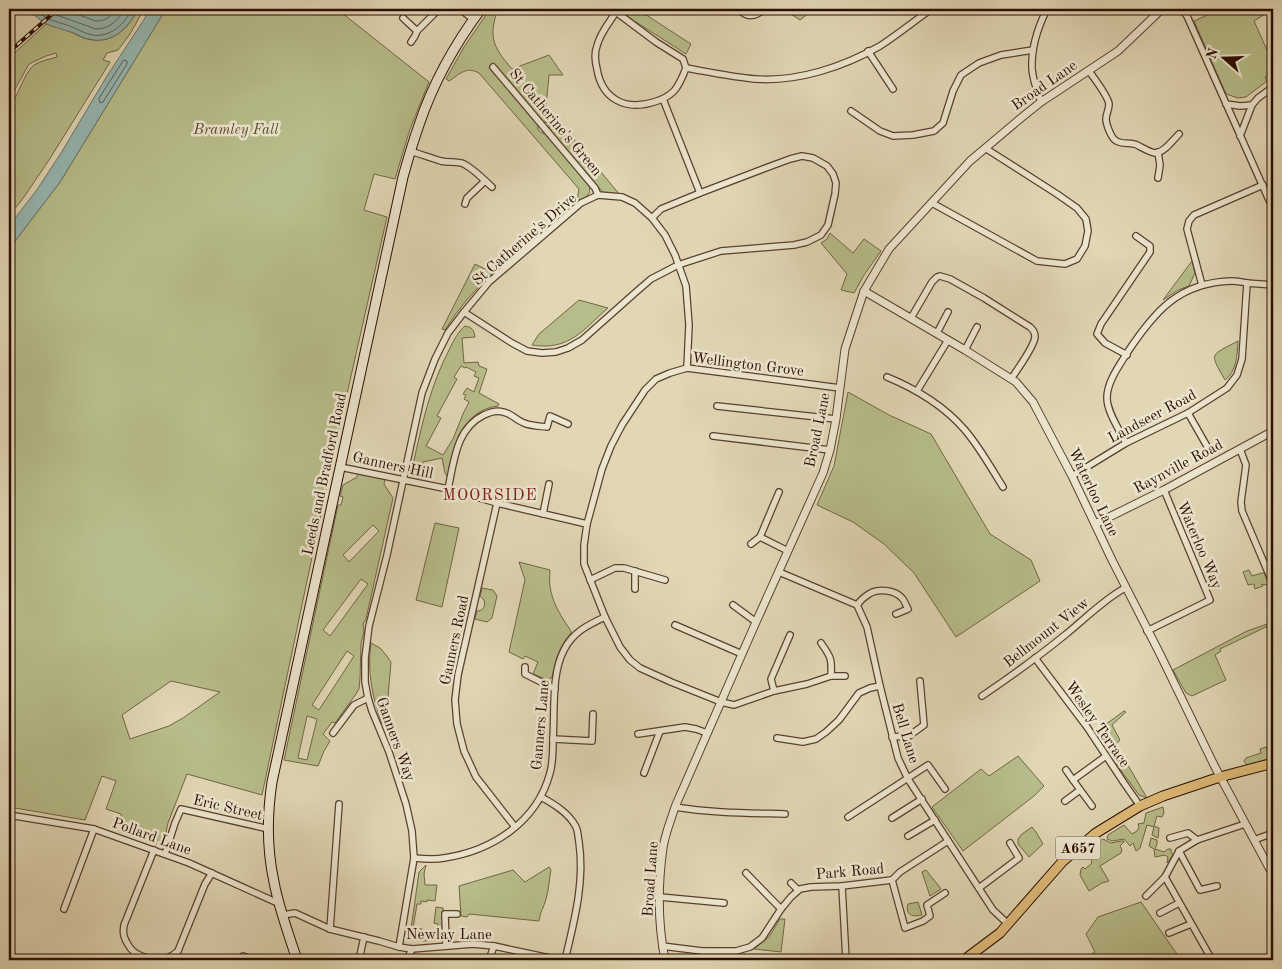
<svg xmlns="http://www.w3.org/2000/svg" width="1282" height="969" font-family="'Old Standard TT',serif">
  <rect width="100%" height="100%" fill="#e1d7b5"/>
  <filter id="stains"><feTurbulence type="fractalNoise" baseFrequency=".004" numOctaves="4"/><feColorMatrix values="0 0 0 0 .2 0 0 0 0 .09 0 0 0 0 .02 0 0 0 .5 -.17"/></filter>
  <radialGradient id="worn" r=".72"><stop offset=".6" stop-color="#630" stop-opacity="0"/><stop offset="1" stop-color="#630" stop-opacity=".3"/></radialGradient>
  <g fill="#b7bd8a" stroke="#706545" fill-rule="evenodd">
    <path d="M138 9H144L130 34 118 50 107 53 103 60 110 62 49 160 24 197 9 216V107C19 96 23 74 34 65 40 61 50 59 57 57L56 53 46 56 29 64 9 100V58L46 24C55 26 64 29 73 33 77 35 82 38 87 39 112 45 128 29 138 9Z"/>
    <path d="M166 9H337L429 82 410 129 395 179 374 174 364 210 387 217 339 429 262 795 187 774 168 823 163 846 133 835 125 829 121 814 106 809 116 781 102 776 85 820 9 807V249L60 182ZM171 681 220 692 183 718 169 726 130 739 122 715Z"/>
    <path d="M490 9H498C488 37 493 47 512 69L549 55 563 75H549L546 106 620 195 604 193 602 191 550 130 548 123 542 121 493 64 489 68 538 124V130L542 133 546 134 588 184C593 194 586 198 577 201L579 189 479 73C466 66 460 74 449 81L446 79 464 47Z"/>
    <path d="M630 9H637L691 44 686 54 625 15Z"/>
    <path d="M783 9H809V13L800 20Z"/>
    <path d="M1221 9H1273L1254 21 1267 50 1272 48 1273 50V70L1265 77 1267 81 1246 97 1238 98 1226 94 1194 21Z"/>
    <path d="M830 233 853 253 864 239 881 251 864 275 854 293 841 290 847 274 821 243 827 239Z"/>
    <path d="M1192 261 1195 273 1189 286 1178 290 1163 300Z"/>
    <path d="M475 264 493 273C474 290 458 309 445 330L442 329Z"/>
    <path d="M579 300 608 308C583 330 569 351 532 345L539 334Z"/>
    <path d="M465 326C472 327 474 330 475 337L462 338 464 363 478 362 479 366 487 369 479 393 499 404 498 406C462 410 454 448 447 476L445 473 442 458 423 462 426 479 417 477 413 465C422 424 430 386 450 348 454 340 458 332 465 326ZM461 366 465 368 466 367 476 372 474 376 479 378 474 392 467 388 463 394 466 395 464 399 469 402 463 414 453 439 443 455 426 446 441 418 437 416 457 379 454 377Z"/>
    <path d="M1238 341C1237 355 1237 371 1225 380 1209 352 1210 356 1238 341Z"/>
    <path d="M848 392 889 415 931 434 990 534 1031 560 1040 581 956 637 914 573 884 544 853 522 817 505 834 466Z"/>
    <path d="M358 473 385 479 384 484 393 498 366 619 363 624 364 631 361 644 360 678 359 689 356 694 335 723 332 722 323 734 330 741 324 751 318 766 284 760 338 505H341L343 497 340 496 343 485 357 477ZM373 525 379 531 349 562 343 555ZM361 579 368 584 330 636 323 630ZM347 651 354 656 319 710 312 705ZM307 716 317 719 307 760 298 758Z"/>
    <path d="M435 523 459 528 442 607 416 600Z"/>
    <path d="M519 562 550 570C550 575 549 581 550 586 552 603 562 618 571 631V633C559 646 556 660 552 677L548 680 533 674 538 662 525 656 523 659 509 652 525 580Z"/>
    <path d="M1249 570 1252 576 1262 573H1264L1268 582V584L1265 585 1261 584 1263 586 1255 589 1254 586 1255 585 1253 584 1248 585 1243 572Z"/>
    <path d="M482 588 493 590 497 596 492 618 487 622 475 619 477 611C483 611 486 606 484 600L480 596Z"/>
    <path d="M1273 622V632L1270 625 1220 649 1221 651 1215 655 1226 680 1192 696 1186 693 1173 670 1247 631Z"/>
    <path d="M371 643 380 648 386 655 391 662 387 709 384 723 382 724C372 697 367 671 371 643Z"/>
    <path d="M1124 711 1126 712 1112 725 1120 740 1107 752 1094 733Z"/>
    <path d="M1266 747 1267 750H1269V759L1248 766 1244 761 1246 758 1261 753 1260 749Z"/>
    <path d="M1122 755 1147 798 1139 795 1114 761Z"/>
    <path d="M1018 756 1044 786 1034 796 963 851 932 807 981 769 989 776Z"/>
    <path d="M1163 807 1164 813 1162 817 1157 816 1154 826 1159 828 1158 838 1152 835 1154 827 1147 825 1140 848 1136 851 1133 843 1130 846 1124 839 1112 841 1107 839 1108 835 1124 825 1132 834 1137 831 1139 827 1138 824 1144 823 1146 813Z"/>
    <path d="M1032 827 1036 832 1043 844 1029 857 1018 844V839L1022 834Z"/>
    <path d="M1151 838 1157 840V844L1155 849 1164 852 1168 849H1171V852L1173 855 1167 863 1168 857 1165 855 1155 857 1154 849 1149 846Z"/>
    <path d="M1103 839 1111 843 1121 841H1124V842L1120 846 1122 850 1121 852V853L1100 866 1109 881 1102 883 1089 891 1080 875 1081 869 1083 867 1085 869 1092 863 1091 861 1093 859 1086 852Z"/>
    <path d="M426 865 424 874 425 885H437L435 901 427 900V902L421 901V904H417L413 928 418 940 411 929 419 872Z"/>
    <path d="M549 867 551 870C549 879 549 890 546 899 544 907 540 912 539 921L469 914 467 917 461 916 459 886 513 870 525 882Z"/>
    <path d="M926 870 941 889 930 896 922 872Z"/>
    <path d="M918 902 922 915C913 917 905 916 908 904Z"/>
    <path d="M1141 902 1181 960H1082L1095 952 1086 934 1098 917Z"/>
    <path d="M436 907 443 908 444 940 422 941 417 928 422 929V932L429 933 430 930 437 931 438 924 434 923Z"/>
    <path d="M780 919H785L781 952 754 949 769 937Z"/>
  </g>
  <g fill="#95b8b2" stroke="#6a746b">
    <path d="M26 9 98 10 104 9H138C129 27 112 45 89 39 83 38 77 34 71 32 62 29 52 27 45 23 38 19 32 13 26 9Z"/>
    <path d="M149 9H166L60 182 9 249V226L36 191 61 153 107 76 145 18Z"/>
  </g>
  <g fill="none" stroke-linecap="round" stroke-linejoin="round">
    <g stroke="#606259" stroke-width="1">
      <path d="M34 9C38 12 42 16 47 18 54 22 62 23 70 26 77 29 84 33 92 35 110 38 125 24 132 9"/>
      <path d="M45 9 51 13 96 29C109 29 119 20 125 9"/>
      <path d="M62 9 96 21C106 21 111 16 117 9"/>
      <path d="M124 60 127 61V64L103 102 100 103 99 99Z"/>
    </g>
    <g stroke="#58402d" stroke-width="8">
      <g id="minor">
        <path d="M460 9 473 19"/>
        <path d="M739 9C746 18 756 17 764 9"/>
        <path d="M1181 9 1187 16 1269 200 1273 207"/>
        <path d="M616 12 656 42 683 59 686 68C683 76 680 84 674 91 668 97 661 100 654 102 625 111 602 99 597 69 595 61 594 53 597 46 600 33 609 23 616 12Z"/>
        <path d="M403 18 417 31 439 9"/>
        <path d="M411 42 415 36 417 31"/>
        <path d="M868 51 893 89"/>
        <path d="M493 67 595 188 598 195"/>
        <path d="M686 68C709 72 732 77 755 79 798 82 843 67 880 46 897 35 913 22 930 10L939 9"/>
        <path d="M1089 71C1094 78 1108 96 1109 104 1109 110 1106 114 1106 119 1106 124 1111 137 1115 140 1120 145 1131 142 1137 145 1143 148 1149 152 1155 153 1164 153 1173 140 1179 134"/>
        <path d="M663 99 700 193"/>
        <path d="M1041 102C1037 91 1033 81 1032 69 1031 48 1038 27 1047 9"/>
        <path d="M1226 104 1240 106 1252 105 1240 136"/>
        <path d="M1252 105 1258 98 1273 87"/>
        <path d="M851 111 880 131 893 136 913 135 934 131 943 123 953 91 961 75 979 63 1001 55 1033 50"/>
        <path d="M410 151C420 154 431 158 441 161 449 163 457 161 464 164 475 170 483 179 492 187"/>
        <path d="M1158 152 1160 165 1158 178"/>
        <path d="M932 203 1037 261 1065 264 1077 259 1085 246 1088 231 1086 219 1077 208 1057 194 985 148"/>
        <path d="M465 204 467 198 485 181"/>
        <path d="M1202 285 1187 229 1189 221 1194 215 1263 185"/>
        <path d="M464 312 512 343 527 351 542 353 556 352 568 348 582 340 636 292 651 279 678 265 721 251 794 245 807 242 821 235 828 225 835 194 836 183 833 174 827 166 813 158 802 156 790 159 763 169 700 193 661 209 652 218"/>
        <path d="M911 318 932 282 937 277 940 276 950 279 984 298 1030 327C1033 330 1035 332 1035 337 1034 347 1017 370 1011 379"/>
        <path d="M937 333 948 312"/>
        <path d="M965 350 977 327"/>
        <path d="M1127 355 1105 343 1097 334 1101 324 1150 252V246L1136 236"/>
        <path d="M887 377C916 389 943 405 964 429 979 446 991 468 1003 487"/>
        <path d="M917 391 948 340"/>
        <path d="M717 406 836 419"/>
        <path d="M1188 413 1208 448"/>
        <path d="M713 436 830 450"/>
        <path d="M1126 443C1120 431 1107 412 1107 398 1107 382 1119 366 1127 353 1154 312 1179 282 1232 281 1237 281 1242 282 1247 283 1256 284 1264 284 1273 285"/>
        <path d="M1240 449 1246 465 1241 502 1242 511 1273 584"/>
        <path d="M340 467 448 489 497 503 587 524"/>
        <path d="M1072 476 1126 443 1188 413 1227 388 1237 375 1242 359 1247 283"/>
        <path d="M448 489C454 462 456 428 484 415 490 412 497 410 503 412 511 413 516 420 524 423 531 426 539 426 547 427L550 416 568 424"/>
        <path d="M779 492 760 537 788 551"/>
        <path d="M497 503 458 675 455 700 457 724 464 751 476 777 515 827"/>
        <path d="M543 514 549 484"/>
        <path d="M751 544 760 537"/>
        <path d="M635 571V589"/>
        <path d="M779 572 857 605 867 627 880 686 898 758 908 779 993 910 1008 924"/>
        <path d="M590 580 615 568H624L665 580"/>
        <path d="M733 605 756 622"/>
        <path d="M857 605C860 601 864 597 869 594 878 588 895 590 902 598 905 601 906 606 908 609L896 614"/>
        <path d="M675 625 742 654"/>
        <path d="M1147 631 1210 600 1164 490"/>
        <path d="M821 643C831 657 832 659 831 676L807 684 774 691 734 705 721 702 671 682 640 668 630 660 620 647 605 617 584 564V545L587 524 602 469 611 446 622 425 645 390 656 379 670 373 687 368 840 388"/>
        <path d="M1035 658 1087 727 1124 783 1140 806"/>
        <path d="M525 667V674L555 689"/>
        <path d="M831 676H845"/>
        <path d="M774 691 771 679 790 635"/>
        <path d="M982 696C1010 677 1038 657 1065 635 1085 619 1103 600 1125 588"/>
        <path d="M333 733 354 705 368 698"/>
        <path d="M638 734 685 727 696 729 707 733"/>
        <path d="M892 737 909 736 924 725 920 681"/>
        <path d="M777 738 803 742 816 739 826 732 839 720 859 693 870 688 880 686"/>
        <path d="M553 739 592 741 593 714"/>
        <path d="M1066 770 1073 780"/>
        <path d="M644 773 660 731"/>
        <path d="M541 797C554 804 569 813 576 827 578 831 578 837 579 842 585 882 574 922 565 960"/>
        <path d="M1065 801 1080 790"/>
        <path d="M1092 806 1073 780 1106 756"/>
        <path d="M675 807C711 813 748 813 785 814"/>
        <path d="M9 815 94 829 189 863 280 904"/>
        <path d="M848 817 928 765 945 789"/>
        <path d="M892 818 922 799"/>
        <path d="M908 836 935 820"/>
        <path d="M1170 838 1188 833 1197 840"/>
        <path d="M1254 840 1273 833"/>
        <path d="M1179 851 1200 890 1217 886"/>
        <path d="M165 854 175 823 181 809 269 829"/>
        <path d="M414 858C424 859 434 860 444 858 492 851 537 822 550 773 553 763 553 750 553 739 555 712 551 674 564 650 573 632 588 625 605 617"/>
        <path d="M746 873 781 909"/>
        <path d="M1165 877 1212 960"/>
        <path d="M892 880 905 928 923 921 930 916 927 905 945 893"/>
        <path d="M791 883 798 890"/>
        <path d="M842 886 846 960"/>
        <path d="M979 888 1019 858 1010 843"/>
        <path d="M1146 896 1165 877 1179 851 1197 840 1245 824"/>
        <path d="M660 897 724 903"/>
        <path d="M64 909 94 829"/>
        <path d="M1160 913 1179 903"/>
        <path d="M283 915 295 913 330 929 379 941 399 947 412 949 473 944 494 946 559 960"/>
        <path d="M330 929 339 804"/>
        <path d="M1169 933 1191 924"/>
        <path d="M446 946 445 914H457"/>
        <path d="M662 946 702 951H736L750 947 762 938 781 909 791 897 800 889 811 887 842 886 892 880 900 872 948 841"/>
        <path d="M399 947 414 858 412 831 406 804 389 752 372 711 368 698 365 682V658L369 626 387 555 422 393 435 359 448 333 464 312 489 282 581 203 598 195 622 197 635 203 652 218 665 235 675 255 686 286 689 325 687 368"/>
        <path d="M243 956 254 960"/>
        <path d="M153 960C139 955 133 955 126 941 123 935 123 932 124 925L154 850"/>
        <path d="M163 960 173 955 178 951 205 884 212 873"/>
        <path d="M359 960 364 937"/>
        <path d="M407 960 412 949"/>
        <path d="M489 960 494 946"/>
      </g>
    </g>
    <g stroke="#58402d" stroke-width="9">
      <g id="tertiary">
        <path d="M864 291 965 350 1016 382 1033 402 1072 476 1112 560 1160 654 1215 767 1273 875"/>
        <path d="M1095 524 1164 490 1273 431"/>
        <path d="M665 960C658 925 658 884 663 848 665 834 671 820 675 807L756 622 823 473 830 450 836 419 845 349 864 291 889 249 970 161 1021 118 1041 102 1118 51 1162 9"/>
      </g>
    </g>
    <g stroke="#2a0d00" stroke-width="11">
      <path id="secondary" d="M297 960C289 935 279 909 274 882 267 850 267 815 272 782L403 177C408 159 413 142 419 125 433 83 455 44 481 9"/>
    </g>
    <g stroke="#2a0d00" stroke-width="11">
      <path id="primary" d="M964 960 1000 933 1063 861 1096 833 1140 806 1163 796 1220 777 1273 763"/>
    </g>
    <use href="#minor" stroke="#ece5cf" stroke-width="5.5"/>
    <use href="#tertiary" stroke="#ece5cf" stroke-width="7"/>
    <use href="#secondary" stroke="#ece5cf" stroke-width="9"/>
    <use href="#primary" stroke="#e0bc7a" stroke-width="9"/>
    <g stroke="#2a0d00" stroke-width="4">
      <path id="rail" d="M9 52 58 9"/>
    </g>
    <use href="#rail" stroke="#ece5cf" stroke-width="2" stroke-dasharray="5.5" stroke-linecap="butt"/>
  </g>
  <g text-anchor="middle" stroke-width="5" stroke-linejoin="round" paint-order="stroke">
    <rect fill="#ece5cf" stroke="#644e3e" stroke-width="1" x="1055.5" y="836.5" width="45" height="23" rx="4"/>
    <g font-size="14" font-weight="bold" fill="#2a0d00">
      <text x="1078" y="853">A657</text>
    </g>
    <g font-size="15" fill="#2a0d00" stroke="#ece5cf">
      <text transform="translate(1044 85) rotate(-35)" y="5">Broad Lane</text>
      <text transform="translate(556 122) rotate(50)" y="5">St Catherine's Green</text>
      <text transform="translate(524 239) rotate(-41)" y="5">St Catherine's Drive</text>
      <text transform="translate(748 364) rotate(7)" y="5">Wellington Grove</text>
      <text transform="translate(1152 416) rotate(-28)" y="5">Landseer Road</text>
      <text transform="translate(817 430) rotate(-78)" y="5">Broad Lane</text>
      <text transform="translate(393 465) rotate(12)" y="5">Ganners Hill</text>
      <text transform="translate(1178 466) rotate(-28)" y="5">Raynville Road</text>
      <text transform="translate(324 474) rotate(-78)" y="5">Leeds and Bradford Road</text>
      <text transform="translate(1094 492) rotate(64)" y="5">Waterloo Lane</text>
      <text transform="translate(1200 545) rotate(67)" y="5">Waterloo Way</text>
      <text transform="translate(1046 632) rotate(-38)" y="5">Bellmount View</text>
      <text transform="translate(454 640) rotate(-78)" y="5">Ganners Road</text>
      <text transform="translate(1098 724) rotate(55)" y="5">Wesley Terrace</text>
      <text transform="translate(540 725) rotate(-85)" y="5">Ganners Lane</text>
      <text transform="translate(906 733) rotate(73)" y="5">Bell Lane</text>
      <text transform="translate(396 739) rotate(70)" y="5">Ganners Way</text>
      <text transform="translate(228 807) rotate(13)" y="5">Eric Street</text>
      <text transform="translate(152 836) rotate(20)" y="5">Pollard Lane</text>
      <text transform="translate(850 871) rotate(-5)" y="5">Park Road</text>
      <text transform="translate(650 879) rotate(-86)" y="5">Broad Lane</text>
      <text x="449" y="939">Newlay Lane</text>
    </g>
    <g font-size="15" font-style="italic" fill="#5b4b30" stroke="#ece5cf">
      <text x="236" y="134">Bramley Fall</text>
    </g>
    <g font-size="16" letter-spacing="1" fill="#7a1f14" stroke="#ece5cf">
      <text x="490" y="500">MOORSIDE</text>
    </g>
  </g>
  <rect width="1282" height="969" fill="none" stroke="#e1d7b5" stroke-width="30"/>
  <rect x="10" y="10" width="1262" height="949" fill="none" stroke="#2a0d00" stroke-width="2.5"/>
  <rect x="15" y="15" width="1252" height="939" fill="none" stroke="#2a0d00"/>
  <g transform="translate(1224 58) rotate(290)" stroke="#ece5cf" stroke-width="4" paint-order="stroke">
  <path d="M0-4L9 19L0 12L-9 19Z" fill="#2a0d00"/>
  <text y="-8" font-size="14" font-weight="bold" text-anchor="middle" fill="#2a0d00">N</text>
  </g>
  <rect width="100%" height="100%" filter="url(#stains)"/>
  <rect width="100%" height="100%" fill="url(#worn)"/>
</svg>
